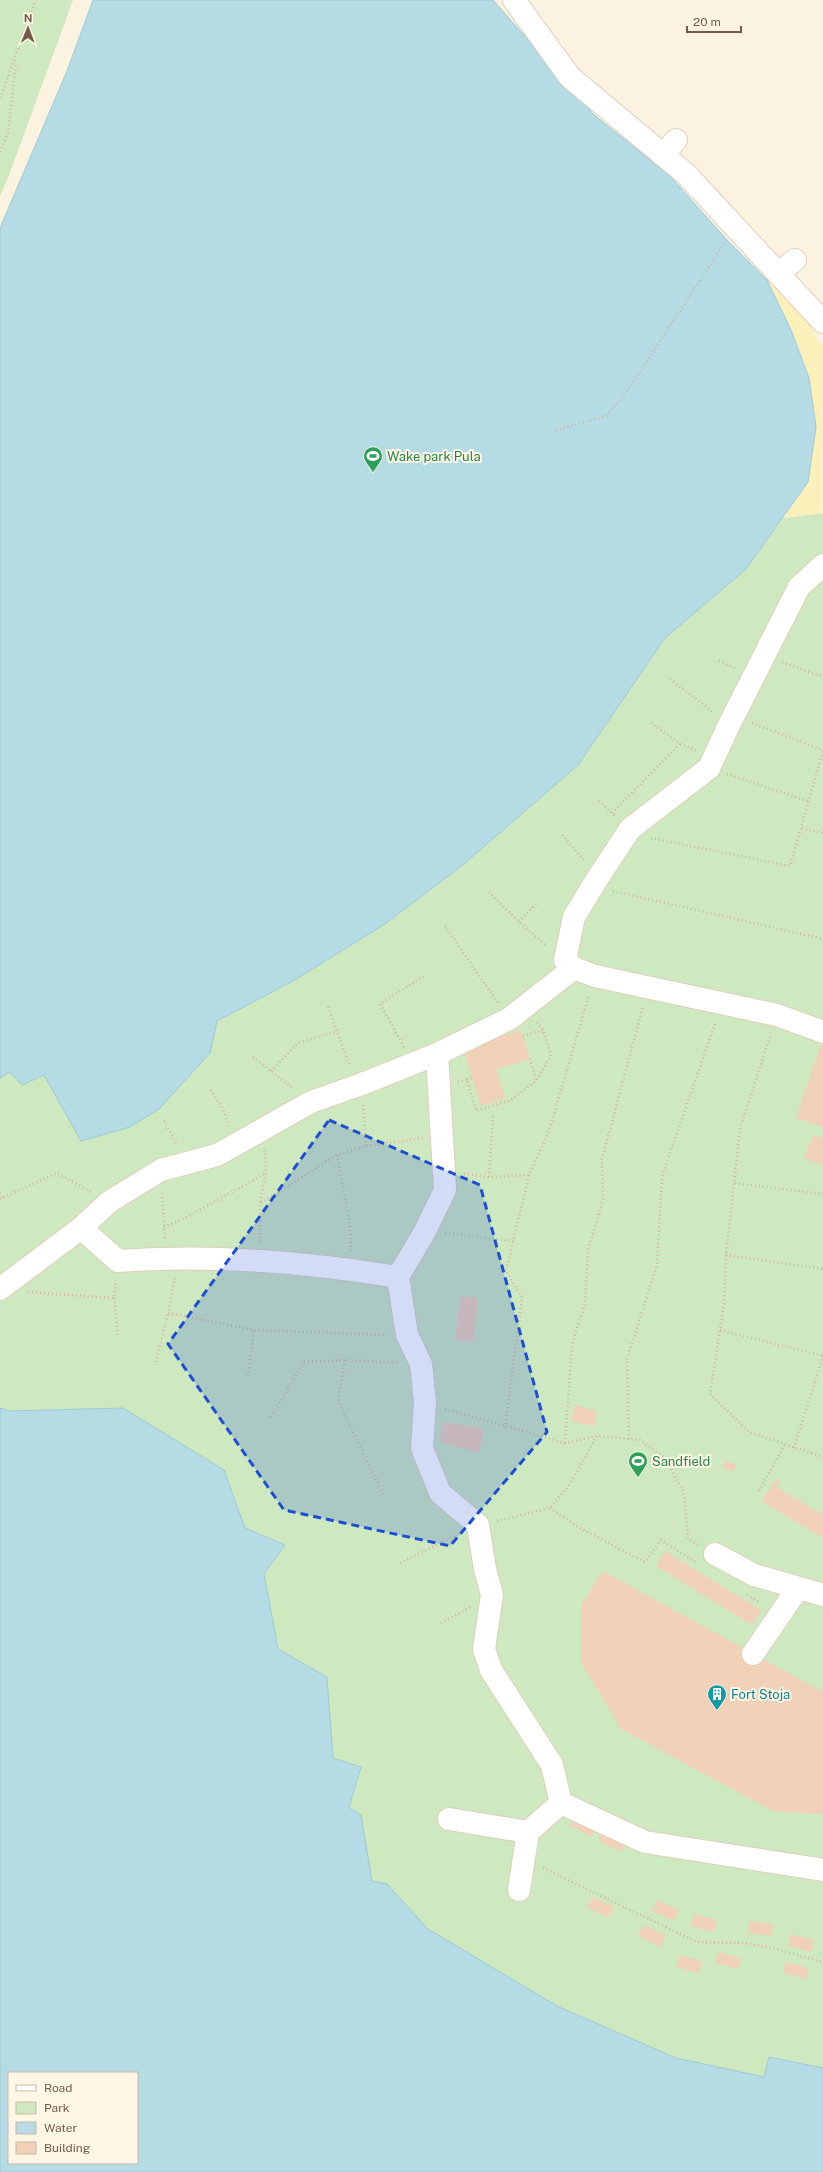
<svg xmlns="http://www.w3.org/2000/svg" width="823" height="2172" font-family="'Public Sans',sans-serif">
  <rect width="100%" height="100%" fill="#fcf2e0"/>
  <g fill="#cee8bf">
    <path d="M0 0H73L8 178 0 196Z"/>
    <path d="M823 513V2068L769 2057 764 2077 676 2058 559 2007 428 1929 387 1884 372 1881 361 1815 349 1807 361 1767 332 1758 327 1677 278 1649 264 1574 284 1545 245 1528 224 1470 0 1408V1078L10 1072 22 1085 44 1075 130 1127 159 1109 210 1053 217 1021 293 981 385 924 464 864 578 765 665 638 746 569 783 518Z"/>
  </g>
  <path fill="#fbf0ba" d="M767 280C798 288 805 315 818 341L823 344 822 513 783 518 808 482 809 378 791 330Z"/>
  <g fill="#b5dbe4" stroke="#9ccad6" fill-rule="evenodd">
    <path d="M93 0H493L594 115 670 176 727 240 767 280 791 330 809 378 816 427 808 482 746 569 665 638 578 765 464 864 385 924 293 981 217 1021 210 1053 159 1109 130 1127 81 1141 44 1075 22 1085 10 1072 0 1078V228L67 71Z"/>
    <path d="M0 1408 9 1411 123 1408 224 1470 245 1528 285 1545 264 1574 278 1649 327 1677 333 1758 361 1767 349 1807 361 1815 372 1881 387 1884 428 1929 559 2007 676 2058 764 2077 769 2057 823 2068V2172H0ZM9 2073H137V2163H9Z"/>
  </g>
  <g fill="#f1d1b8">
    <path d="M521 1030 530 1059 496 1069 505 1098 481 1106 463 1048Z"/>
    <path d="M821 1044 823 1045V1127L796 1118Z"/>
    <path d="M813 1135 823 1139 822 1165 804 1158Z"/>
    <path d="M460 1296 478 1298 473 1342 455 1340Z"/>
    <path d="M575 1405 597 1411 594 1426 571 1421Z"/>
    <path d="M442 1422 484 1428 479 1453 440 1442Z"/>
    <path d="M726 1460 736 1465 732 1472 723 1467Z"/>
    <path d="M776 1479 780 1481 776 1487 823 1515V1538L761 1501Z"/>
    <path d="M665 1551 761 1610 752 1625 656 1566Z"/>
    <path d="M603 1571 823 1692V1814L773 1811 621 1729 581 1662V1605Z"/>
    <path d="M577 1815 597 1827 591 1837 570 1825Z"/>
    <path d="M604 1830 626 1841 621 1852 599 1841Z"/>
    <path d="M592 1897 614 1907 609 1918 587 1907Z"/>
    <path d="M658 1900 679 1910 674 1921 652 1911Z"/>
    <path d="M694 1914 717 1920 714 1932 691 1926Z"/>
    <path d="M750 1921 773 1924 772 1936 748 1933Z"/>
    <path d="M643 1925 665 1935 660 1947 638 1936Z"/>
    <path d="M791 1934 814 1940 811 1952 788 1946Z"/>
    <path d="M718 1952 741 1958 738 1969 715 1963Z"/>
    <path d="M679 1955 702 1961 699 1973 676 1967Z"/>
    <path d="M786 1962 809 1968 806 1979 783 1973Z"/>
  </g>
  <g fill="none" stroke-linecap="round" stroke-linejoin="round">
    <g stroke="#dfcfbc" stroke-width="24">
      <g id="minor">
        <path d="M514 0 570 77 686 174 823 322"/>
        <path d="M663 155 676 140"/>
        <path d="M779 273 795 260"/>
        <path d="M823 565 799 587 729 725 709 768 630 829 599 876 574 917 565 960 574 968 595 976 777 1015 823 1032"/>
        <path d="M437 1054 445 1190 425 1231 398 1277 407 1335 421 1364 425 1402 422 1448 440 1493 478 1525 485 1569 492 1595 484 1649 491 1670 552 1765 561 1803 645 1842 823 1870"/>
        <path d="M81 1228 118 1261C211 1254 306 1262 398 1277"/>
        <path d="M0 1289 81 1228 109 1202 161 1170 217 1155 311 1102 362 1084 437 1054 509 1019 574 968"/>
        <path d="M715 1554 754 1575 823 1595"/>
        <path d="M753 1654 798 1588"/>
        <path d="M449 1819 528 1832"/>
        <path d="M519 1890 528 1832 561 1803"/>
      </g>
    </g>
    <g stroke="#d5b59c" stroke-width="2.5" stroke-dasharray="1 3" stroke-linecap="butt">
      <path d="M0 98 36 0"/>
      <path d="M0 152 8 133 16 62"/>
      <path d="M556 430 606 416 630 387 724 244"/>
      <path d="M719 661 736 669"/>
      <path d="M782 662 823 677"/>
      <path d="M670 679 713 712"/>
      <path d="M651 723 680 744 696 750"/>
      <path d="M752 723 823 750"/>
      <path d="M727 774 808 801"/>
      <path d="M599 801 616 817"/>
      <path d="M612 813 680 744"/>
      <path d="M802 828 823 833"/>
      <path d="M562 835 585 861"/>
      <path d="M651 838 790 866 823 751"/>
      <path d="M613 891 823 939"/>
      <path d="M489 892 519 922 547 946"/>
      <path d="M519 922 536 904"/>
      <path d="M445 926 498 1003"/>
      <path d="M328 1007 350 1067"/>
      <path d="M771 1033 740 1128 726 1255 724 1303 710 1394 749 1432 823 1457"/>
      <path d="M523 1036 543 1030"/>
      <path d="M404 1047 380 1004 426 975"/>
      <path d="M253 1057 294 1089"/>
      <path d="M530 1059 536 1080"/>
      <path d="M271 1071 298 1043 337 1031"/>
      <path d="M467 1079 472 1078"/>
      <path d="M458 1082 467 1079 476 1111 511 1100 536 1081 551 1056 543 1030 537 1022"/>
      <path d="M211 1090 223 1109 229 1126"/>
      <path d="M363 1105 366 1146"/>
      <path d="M164 1121 177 1145"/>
      <path d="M464 1174 489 1177 529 1175"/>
      <path d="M489 1177 493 1116"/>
      <path d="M735 1183 823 1194"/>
      <path d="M0 1193 3 1197"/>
      <path d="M162 1193 165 1240"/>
      <path d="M0 1199 57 1173 91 1192"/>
      <path d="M261 1203 337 1155"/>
      <path d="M164 1227 189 1216 266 1173"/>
      <path d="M445 1233 514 1241"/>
      <path d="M260 1242V1203L266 1172 265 1150"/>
      <path d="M351 1251 350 1225 337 1155 366 1146 423 1138"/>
      <path d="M726 1255 823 1269"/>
      <path d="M175 1278 168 1313 254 1330 387 1335"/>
      <path d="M28 1292 114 1298 116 1281"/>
      <path d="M114 1298 118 1336"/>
      <path d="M720 1330 823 1356"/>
      <path d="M345 1360 338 1401 383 1494"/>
      <path d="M156 1362 168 1313"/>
      <path d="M248 1376 254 1330"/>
      <path d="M445 1409 565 1443 597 1436 640 1440 665 1458 684 1493 688 1539 699 1545"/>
      <path d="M271 1417 304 1362 345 1360 398 1363"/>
      <path d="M505 1428 522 1297 506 1271 529 1175 549 1131 589 995"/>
      <path d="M629 1439 627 1359 657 1265 662 1176 716 1021"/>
      <path d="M565 1443 572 1344 585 1304 588 1250 603 1200 602 1159 643 1006"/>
      <path d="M794 1448 823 1356"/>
      <path d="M759 1491 785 1444"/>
      <path d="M550 1508 580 1528 645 1562 661 1540 697 1563"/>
      <path d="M497 1521 550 1508 570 1484 597 1436"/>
      <path d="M400 1563 459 1534"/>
      <path d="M747 1595 761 1603"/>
      <path d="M441 1623 471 1607"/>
      <path d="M543 1868 697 1942 745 1943 772 1948 823 1962"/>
    </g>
    <use href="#minor" stroke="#fff" stroke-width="22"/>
  </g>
  <path fill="#1d4ed8" fill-opacity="0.2" stroke="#1d4ed8" stroke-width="3" stroke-dasharray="8 5" stroke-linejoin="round" d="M329 1120 480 1185 547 1432 450 1546 284 1510 168 1344Z"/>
  <defs>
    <g id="stadium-pin" transform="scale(1)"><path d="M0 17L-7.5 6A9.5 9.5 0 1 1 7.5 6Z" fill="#2e9e5b" stroke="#fff6e5"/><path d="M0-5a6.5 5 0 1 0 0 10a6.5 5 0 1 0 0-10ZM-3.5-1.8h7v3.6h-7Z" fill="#fff"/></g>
    <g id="building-pin" transform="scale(1)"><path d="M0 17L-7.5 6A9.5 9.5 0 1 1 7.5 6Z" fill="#0f9aa8" stroke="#fff6e5"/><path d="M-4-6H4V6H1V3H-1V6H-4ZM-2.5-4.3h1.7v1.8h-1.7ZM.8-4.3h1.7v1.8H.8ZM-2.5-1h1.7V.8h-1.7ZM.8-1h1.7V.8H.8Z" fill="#fff"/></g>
  </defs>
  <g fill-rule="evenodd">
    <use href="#stadium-pin" x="373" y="456"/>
    <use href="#stadium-pin" x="638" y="1461"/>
    <use href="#building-pin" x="717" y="1694"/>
  </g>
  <g text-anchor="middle" stroke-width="4" stroke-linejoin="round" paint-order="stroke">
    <g font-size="13" fill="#27864d" stroke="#fff6e5" text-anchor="start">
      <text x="387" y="461">Wake park Pula</text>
      <text x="652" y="1466">Sandfield</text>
    </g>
    <g font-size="13" fill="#0d838f" stroke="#fff6e5" text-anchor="start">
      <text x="731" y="1699">Fort Stoja</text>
    </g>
  </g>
  <rect x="8" y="2072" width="130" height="92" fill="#fff6e5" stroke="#c7b7a6"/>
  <rect x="16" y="2085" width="20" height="6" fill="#ffffff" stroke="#c7b7a6"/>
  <text x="44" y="2092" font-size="12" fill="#725948">Road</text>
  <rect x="16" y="2102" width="20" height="12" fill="#cee8bf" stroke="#c7b7a6"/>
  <text x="44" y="2112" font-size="12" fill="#725948">Park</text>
  <rect x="16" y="2122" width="20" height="12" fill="#b5dbe4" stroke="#c7b7a6"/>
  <text x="44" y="2132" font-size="12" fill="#725948">Water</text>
  <rect x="16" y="2142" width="20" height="12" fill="#f1d1b8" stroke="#c7b7a6"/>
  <text x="44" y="2152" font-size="12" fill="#725948">Building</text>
  <g transform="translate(28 28) rotate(1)" stroke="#fff6e5" stroke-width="3" paint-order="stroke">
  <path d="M0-3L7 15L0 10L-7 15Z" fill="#725948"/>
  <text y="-6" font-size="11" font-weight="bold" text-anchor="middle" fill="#725948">N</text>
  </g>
  <path d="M687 26v6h54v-6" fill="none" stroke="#725948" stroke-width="2"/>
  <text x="693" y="26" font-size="12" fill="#725948" stroke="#fff6e5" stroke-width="3" paint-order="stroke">20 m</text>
</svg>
